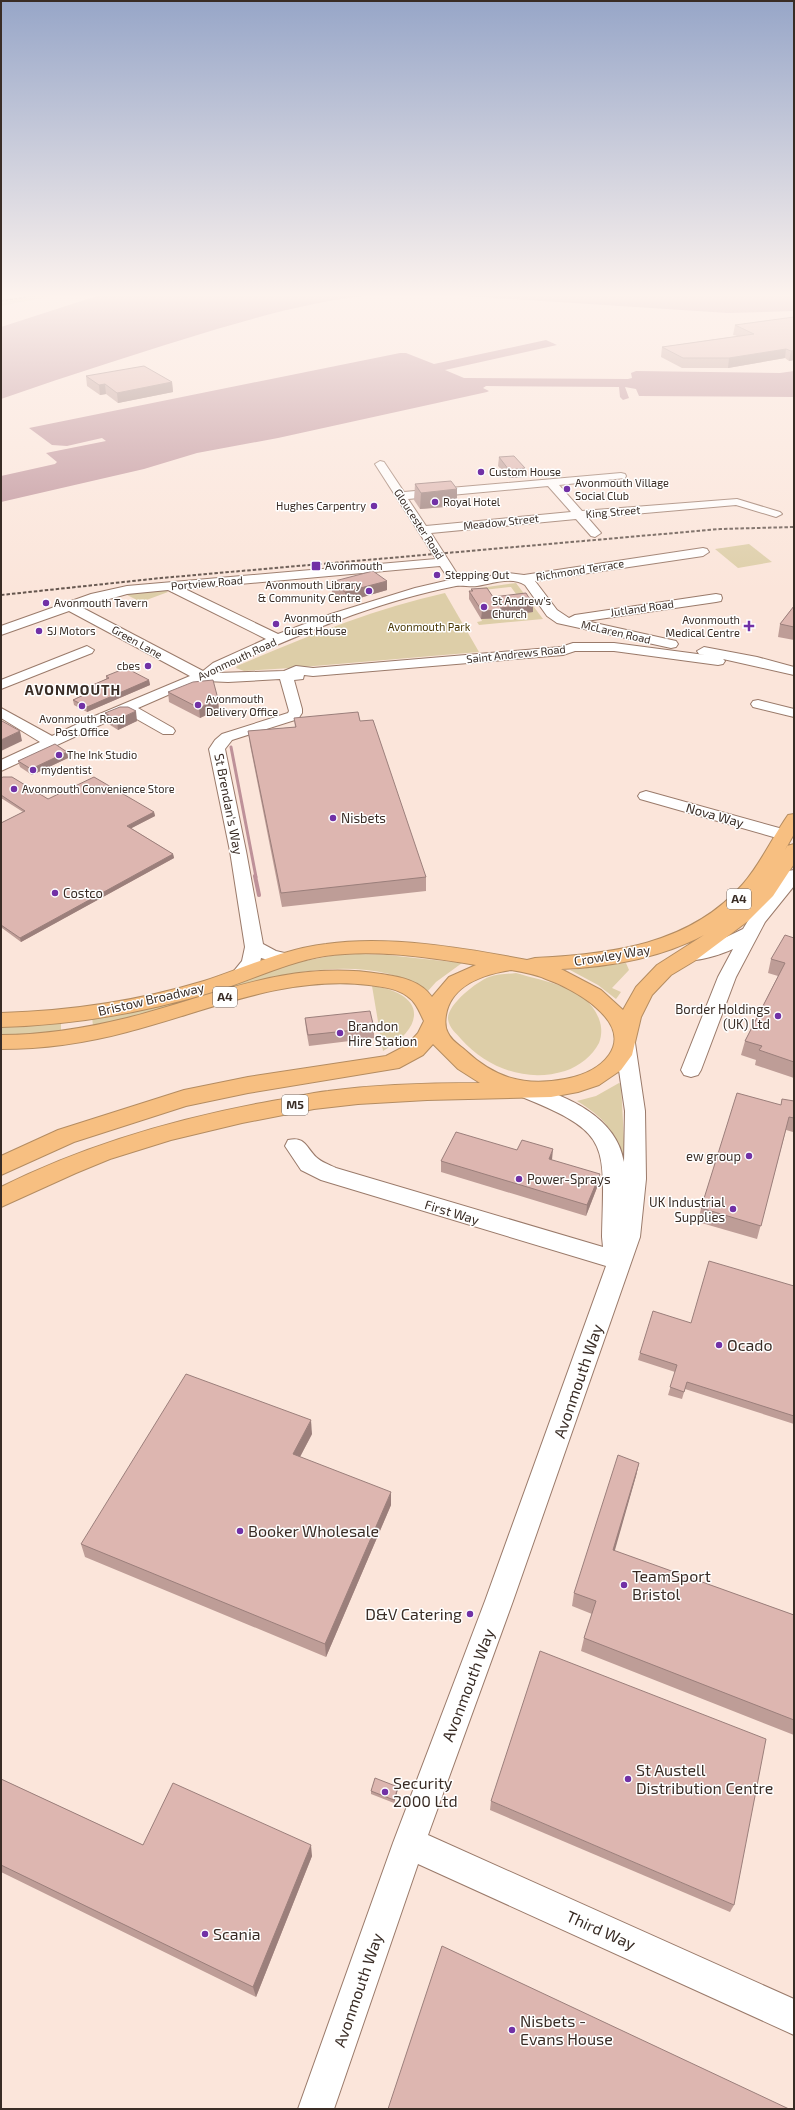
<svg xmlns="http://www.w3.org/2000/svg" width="795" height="2110" font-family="'Exo 2',sans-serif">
  <rect width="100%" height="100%" fill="#fbe5da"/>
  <g fill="#ddcea8">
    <path d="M42 295H57L1 306V302Z"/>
    <path d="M749 544 772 562 738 568 715 549Z"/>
    <path d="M516 583 543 619 479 625 477 622 482 621 481 619 514 615 521 601 511 587 483 590 480 588Z"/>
    <path d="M164 590 168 592 141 602 123 593Z"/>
    <path d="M445 593 479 652 291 668 244 671 236 668 237 666C305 637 373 609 445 593Z"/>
    <path d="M359 954 387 955 462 963 436 982 428 991C350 940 229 990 149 1013 131 1019 111 1022 93 1026L92 1017 289 964 336 955Z"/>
    <path d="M626 963 629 970 612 988 621 992 616 999 598 985 570 970Z"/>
    <path d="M516 973C545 982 587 986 599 1019 602 1027 602 1035 599 1043 592 1056 580 1066 565 1071 526 1083 487 1068 461 1039 456 1033 449 1028 448 1019 447 1005 476 982 489 977 497 974 507 974 516 973Z"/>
    <path d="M372 986C425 993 427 1026 383 1051Z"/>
    <path d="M61 1021V1031L33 1035 1 1036V1024Z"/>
    <path d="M619 1083 621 1084 625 1159 622 1158C613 1128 604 1118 577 1101L596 1096Z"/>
  </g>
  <g fill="#be9199">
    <path d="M100 295H373C319 300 269 314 217 329 144 351 73 374 1 399V327Z"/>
    <path d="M448 295H794V311L728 313Z"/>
    <path d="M546 340 557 345 445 370 464 378 628 379 632 378 631 373 636 371 780 373 794 371V397L639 396 636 389 625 387 629 398 623 400 620 397 619 387 486 386 483 388 489 391 487 392 278 438 197 453 144 469 1 502V476L55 464 57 462 46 453 106 441 102 438 67 446 52 445 29 428 400 353H406L434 364Z"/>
  </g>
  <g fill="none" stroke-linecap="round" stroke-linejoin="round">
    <path stroke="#be9199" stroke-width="3" d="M231 747 256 877"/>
    <path stroke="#be9199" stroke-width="4" d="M255 876 259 895"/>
    <g stroke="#9a7a6a" stroke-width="2">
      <g id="minor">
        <path d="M380 461 384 462 404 492 621 473 625 474 626 476 625 478 559 485 582 511 737 499 780 512 782 514 776 517 736 505 588 518 601 533 595 537 591 536 576 519 431 533 456 572 454 575H446L440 566 185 589 278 634 331 614 415 588 458 578 474 579 508 573 524 575 703 548 707 549 709 552 703 556 535 581 557 610 569 618 575 615 716 594 721 595 722 598 721 601 716 602 586 621 676 641 678 644 676 647 671 648 557 623 547 616 525 585C511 576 492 584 477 586 470 587 462 585 456 586 375 602 297 635 223 669L217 673 284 671 296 666 313 668 561 647 573 643H614L705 655 699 654 697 651 704 647 757 657 794 667V675L723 659 725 661 723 664 718 665 614 651H575L563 655 313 676 304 675 303 679 294 680 302 709V713L298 719 232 740 225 749 246 851 263 944 276 951 293 955 295 959 293 963 286 965 261 958C259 972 245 985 231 981L229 977 242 961 245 947 230 851 209 749 215 740 222 734 288 713 289 711 280 679 228 682 206 681 193 684 138 708 173 728 175 731 173 734H163L126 713 1 771V760L40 742 1 718V708L52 736 90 718 190 676 69 611 1 635V626L91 594 127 586 436 559 375 464ZM548 486 571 512 426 526 408 499ZM168 590 266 639 213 663 203 671 81 607 127 594Z"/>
        <path d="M87 646 94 650 92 653 1 689V680Z"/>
        <path d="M758 700 794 709V717L753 707 751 704 753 701Z"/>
        <path d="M646 791 790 831 792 835 790 839 784 840 640 799 638 796 640 793Z"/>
        <path d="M794 870V886L765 922 736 977 701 1070 698 1075 691 1077 684 1075 681 1070 718 977 733 949C719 955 697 963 682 959L680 955 682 951 712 944 743 929 751 916 788 871Z"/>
        <path d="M625 1036 632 1038 635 1043 645 1111 646 1179 640 1237 513 1601 428 1835 794 1999V2035L418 1864 334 2109H298L393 1843 485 1601 606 1266 321 1180 301 1170 285 1146 288 1140C305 1136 306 1147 316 1157 321 1162 330 1165 336 1168L603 1247 602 1237C604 1141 612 1133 517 1095L514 1090 517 1085 524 1083C564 1095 616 1115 624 1162L625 1111 615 1043 618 1038Z"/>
      </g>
    </g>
    <g stroke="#b48c61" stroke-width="2">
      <path id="highway" d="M794 814V834L785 850 787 846 794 844V864L773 896 748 921 696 960 671 975 652 995 641 1017 632 1055 621 1070 599 1085 578 1092 551 1097 427 1100 358 1104 314 1109 242 1123 171 1140 110 1159 76 1173 1 1207V1187C87 1144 178 1118 272 1101 291 1098 309 1093 328 1091 379 1084 429 1083 480 1083L458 1069 433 1044 423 1055 399 1068 248 1093 186 1106 74 1142 1 1175V1156L58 1130 184 1090 248 1077 386 1056 407 1045 418 1033 424 1021C419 1011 416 1002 407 996 396 988 382 987 369 985 285 975 208 1011 127 1032 86 1043 44 1049 1 1049V1035C44 1035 86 1028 127 1018 214 996 288 959 381 974 400 977 420 980 432 997L449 977 476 965C427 957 375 949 325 956 288 962 254 979 219 990 148 1012 75 1025 1 1027V1013C70 1011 138 1001 204 981 244 968 283 949 326 944 388 935 465 948 527 960L535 958C611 954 690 945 743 884 761 863 772 838 788 815ZM704 935 657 965 636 987 623 1010 601 990 561 969C610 967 660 958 704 935ZM511 970C523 972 535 974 546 979 572 988 633 1021 609 1055 599 1069 581 1076 565 1079 524 1087 495 1078 465 1050 459 1045 451 1040 448 1033 445 1028 445 1021 446 1015 451 985 484 974 511 970Z"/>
    </g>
    <use href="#minor" fill="#fff" fill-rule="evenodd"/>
    <use href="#highway" fill="#f7bf81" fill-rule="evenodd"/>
    <path stroke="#64554d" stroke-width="1.5" stroke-dasharray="3 1.5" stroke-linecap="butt" d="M1 301 38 295"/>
    <path stroke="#64554d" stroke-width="2" stroke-dasharray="3.5 2" stroke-linecap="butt" d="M1 595 161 578 720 529 794 527"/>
  </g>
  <g fill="#be9d97">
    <path d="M794 317V360L789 361 785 358 728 368H682L661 357 662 347 737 336 733 335 735 325Z"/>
    <path d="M86 376 172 382 173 392 118 403 106 394 100 395 87 386Z"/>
    <path d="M499 457 525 477 509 478 498 466Z"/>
    <path d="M415 484 457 489V506L420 509 414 500Z"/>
    <path d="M387 581V590L346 602 332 592 331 582Z"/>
    <path d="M471 589 493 597 533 604V612L500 616V618L481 619 469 599V591H471Z"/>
    <path d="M794 606V640L778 637 780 624Z"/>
    <path d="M106 676 149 680 150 685 87 712 74 705 73 700 90 692 88 687 106 679Z"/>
    <path d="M168 692 219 709 200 718 169 702Z"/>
    <path d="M105 713 137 721 118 730 107 723Z"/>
    <path d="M294 718 360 721 426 877V891L282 907 250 745 248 731 295 727Z"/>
    <path d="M67 752 68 758 32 775 20 767 18 761Z"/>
    <path d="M1 778 48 799 154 812 155 816 131 828 173 854 174 858 21 942 2 928 1 929V823L23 812 1 798Z"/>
    <path d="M794 938V1078L755 1065 756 1060 741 1055 745 1041 778 976 768 973 771 959Z"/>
    <path d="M305 1018 374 1028V1038L309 1046 306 1029Z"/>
    <path d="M794 1101V1130L793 1132 786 1130 757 1239 698 1222 701 1208 781 1105Z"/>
    <path d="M552 1160 598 1185 586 1216 441 1172V1161Z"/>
    <path d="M794 1286V1424L685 1389 682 1399 668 1395 675 1372 638 1360 640 1353 691 1323Z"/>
    <path d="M312 1434 300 1457 391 1505 326 1657 85 1557 81 1544Z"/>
    <path d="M639 1463 636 1476 614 1551 794 1615V1735L581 1651 584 1638 592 1614 572 1606 574 1593Z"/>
    <path d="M1 1779 143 1845 312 1856 256 1997 1 1872Z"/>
    <path d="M398 1789 394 1803 371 1794V1791Z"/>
    <path d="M491 1801 734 1905 730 1912 490 1810Z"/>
  </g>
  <g fill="#9b7f7b">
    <path d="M786 349 785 358 728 368 729 358Z"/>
    <path d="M794 350V360L789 361 791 351Z"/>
    <path d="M172 382 173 392 118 403 117 393Z"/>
    <path d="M105 384 106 394 100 395 99 385Z"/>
    <path d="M525 468V477L509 478V470Z"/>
    <path d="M457 489V506L420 509 421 493Z"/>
    <path d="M387 581V590L346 602 345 592Z"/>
    <path d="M533 604V612L500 616V618L481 619 482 611 500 608Z"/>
    <path d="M149 680 150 685 87 712V707Z"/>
    <path d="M218 699 219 709 200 718 199 708Z"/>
    <path d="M136 711 137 721 118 730 117 720Z"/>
    <path d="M20 731 22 741 1 751V740Z"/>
    <path d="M67 752 68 758 32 775 31 769Z"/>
    <path d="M154 812 155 816 128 830 127 826Z"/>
    <path d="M173 854 174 858 21 942 20 938Z"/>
    <path d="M553 1149 552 1160 549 1159Z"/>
    <path d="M600 1174 598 1185 586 1216 587 1205Z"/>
    <path d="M311 1420 312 1434 294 1468 293 1454Z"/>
    <path d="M639 1463 636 1476 611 1564 613 1550Z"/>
    <path d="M391 1492V1505L326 1657 325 1644Z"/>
    <path d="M398 1787V1789L394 1803V1800Z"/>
    <path d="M311 1845 312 1856 256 1997 253 1987Z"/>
  </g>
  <g fill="#ddb6b0" stroke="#9b7f7b">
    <path d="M794 317V350L791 351 786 349 729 358H683L662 347 754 334 735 325Z"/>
    <path d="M144 366 172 382 117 393 105 384 99 385 86 376Z"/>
    <path d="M514 456 525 468 509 470 499 457Z"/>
    <path d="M451 481 457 489 421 493 415 484Z"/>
    <path d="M373 571 387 581 345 592 331 582Z"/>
    <path d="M487 588 493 597 526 593 533 604 500 608 501 610 482 611 469 591H473L471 589Z"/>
    <path d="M794 606V627L780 624Z"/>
    <path d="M126 668 149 680 87 707 73 700 94 690 88 687 109 678 106 676Z"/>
    <path d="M213 680 218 699 199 708 168 692 193 682Z"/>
    <path d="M120 707H128L136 711 117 720 105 713Z"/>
    <path d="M358 712 360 721 373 720 426 877 281 893 248 731 296 727 294 718Z"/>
    <path d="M1 721H2L20 731 1 740Z"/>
    <path d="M55 744 67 752 31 769 18 761Z"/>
    <path d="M3 777H12L48 799 94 777 154 812 127 826 173 854 20 938 1 925V823L25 811 1 795V778Z"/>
    <path d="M785 935 794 938V1062L759 1050 762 1046 745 1041 785 963 771 959Z"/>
    <path d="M370 1011 374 1028 308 1035 305 1018Z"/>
    <path d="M737 1093 781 1105 782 1099 794 1101V1118L789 1117 761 1226 701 1208Z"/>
    <path d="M456 1132 517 1150 522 1140 553 1149 549 1159 600 1174 587 1205 441 1161Z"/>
    <path d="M709 1261 794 1286V1416L687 1382 684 1392 670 1387 677 1365 640 1353 653 1311 691 1323Z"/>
    <path d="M186 1374 311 1420 293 1454 391 1492 325 1644 81 1544Z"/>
    <path d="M618 1455 639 1463 613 1550 794 1615V1720L584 1638 596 1601 574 1593Z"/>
    <path d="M540 1651 766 1739 734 1905 491 1801Z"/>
    <path d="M375 1778 398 1787 394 1800 371 1791Z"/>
    <path d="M1 1779 143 1845 173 1783 311 1845 253 1987 1 1865Z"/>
    <path d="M442 1946 789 2109H388Z"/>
  </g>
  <linearGradient id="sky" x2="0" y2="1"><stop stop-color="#97a6c8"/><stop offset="0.5" stop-color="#fdf3ee"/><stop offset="1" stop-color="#fdf3ee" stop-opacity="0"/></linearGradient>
  <rect width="795" height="591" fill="url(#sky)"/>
  <g fill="#7131a6" stroke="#fff" stroke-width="1.5">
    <circle cx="481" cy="472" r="4"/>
    <circle cx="567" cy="489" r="4"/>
    <circle cx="435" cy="502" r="4"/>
    <circle cx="374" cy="506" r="4"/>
    <rect x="311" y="561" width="10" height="10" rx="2"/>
    <circle cx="437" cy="575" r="4"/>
    <circle cx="369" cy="591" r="4"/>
    <circle cx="46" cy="603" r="4"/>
    <circle cx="484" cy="607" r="4"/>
    <circle cx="276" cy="624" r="4"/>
    <path d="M747 620h4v4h4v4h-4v4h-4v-4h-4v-4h4z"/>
    <circle cx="39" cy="631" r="4"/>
    <circle cx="148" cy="666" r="4"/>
    <circle cx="198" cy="705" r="4"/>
    <circle cx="82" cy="706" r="4"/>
    <circle cx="59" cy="755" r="4"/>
    <circle cx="33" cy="770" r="4"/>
    <circle cx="14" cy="789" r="4"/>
    <circle cx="333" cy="818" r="4"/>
    <circle cx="55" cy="893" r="4"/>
    <circle cx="778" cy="1016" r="4"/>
    <circle cx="340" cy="1033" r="4"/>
    <circle cx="749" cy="1156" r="4"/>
    <circle cx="519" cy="1179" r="4"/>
    <circle cx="733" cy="1209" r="4"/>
    <circle cx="719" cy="1345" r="4"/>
    <circle cx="240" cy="1531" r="4"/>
    <circle cx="624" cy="1585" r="4"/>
    <circle cx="470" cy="1614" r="4"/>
    <circle cx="628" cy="1779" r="4"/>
    <circle cx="385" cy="1792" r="4"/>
    <circle cx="205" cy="1934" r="4"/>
    <circle cx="512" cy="2030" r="4"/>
  </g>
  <g text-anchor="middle" stroke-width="3" stroke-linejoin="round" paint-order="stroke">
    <g font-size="11" fill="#392c25" stroke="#fff" text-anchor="start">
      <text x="489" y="476">Custom House</text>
      <text x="575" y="487">Avonmouth Village<tspan x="575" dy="13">Social Club</tspan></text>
      <text x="443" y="506">Royal Hotel</text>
      <text x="366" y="510" text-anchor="end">Hughes Carpentry</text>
      <text x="325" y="570">Avonmouth</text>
      <text x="445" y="579">Stepping Out</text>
      <text x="361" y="589" text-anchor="end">Avonmouth Library<tspan x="361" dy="13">&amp; Community Centre</tspan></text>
      <text x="492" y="605">St Andrew's<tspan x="492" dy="13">Church</tspan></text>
      <text x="54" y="607">Avonmouth Tavern</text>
      <text x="284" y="622">Avonmouth<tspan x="284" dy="13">Guest House</tspan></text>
      <text x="740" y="624" text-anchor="end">Avonmouth<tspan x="740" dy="13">Medical Centre</tspan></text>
      <text x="47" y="635">SJ Motors</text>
      <text x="140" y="670" text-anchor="end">cbes</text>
      <text x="206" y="703">Avonmouth<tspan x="206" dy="13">Delivery Office</tspan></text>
      <text x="82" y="723" text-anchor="middle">Avonmouth Road<tspan x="82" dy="13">Post Office</tspan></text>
      <text x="67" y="759">The Ink Studio</text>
      <text x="41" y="774">mydentist</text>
      <text x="22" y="793">Avonmouth Convenience Store</text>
    </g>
    <g font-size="11" fill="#392c25" stroke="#fff">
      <text transform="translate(613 512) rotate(-5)" y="4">King Street</text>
      <text transform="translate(501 522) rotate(-6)" y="4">Meadow Street</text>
      <text transform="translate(419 524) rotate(57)" y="4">Gloucester Road</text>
      <text transform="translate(580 570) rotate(-9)" y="4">Richmond Terrace</text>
      <text transform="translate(207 583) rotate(-5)" y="4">Portview Road</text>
      <text transform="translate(642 608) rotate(-8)" y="4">Jutland Road</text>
      <text transform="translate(616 632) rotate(13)" y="4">McLaren Road</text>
      <text transform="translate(137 642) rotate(29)" y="4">Green Lane</text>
      <text transform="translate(516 654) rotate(-6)" y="4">Saint Andrews Road</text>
      <text transform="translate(237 659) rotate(-25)" y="4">Avonmouth Road</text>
    </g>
    <g font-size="11" fill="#483703" stroke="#fff">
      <text x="429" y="631">Avonmouth Park</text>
    </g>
    <g fill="#fff" stroke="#746b66" stroke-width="1">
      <rect x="727" y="889" width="24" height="20" rx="3"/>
      <rect x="213" y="987" width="24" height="20" rx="3"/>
      <rect x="282" y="1095" width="26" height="20" rx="3"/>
    </g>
    <g font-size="12" font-weight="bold" fill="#392c25">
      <text x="739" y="903">A4</text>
      <text x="225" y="1001">A4</text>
      <text x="295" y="1109">M5</text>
    </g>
    <g font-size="13" fill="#392c25" stroke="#fff">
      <text transform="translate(229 804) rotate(79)" y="5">St Brendan's Way</text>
      <text transform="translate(715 815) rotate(16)" y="5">Nova Way</text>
      <text transform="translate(612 955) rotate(-9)" y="5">Crowley Way</text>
      <text transform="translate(151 999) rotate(-13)" y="5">Bristow Broadway</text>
      <text transform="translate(452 1212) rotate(17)" y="5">First Way</text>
    </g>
    <g font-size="13" fill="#392c25" stroke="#fff" text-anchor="start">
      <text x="341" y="823">Nisbets</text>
      <text x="63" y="898">Costco</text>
      <text x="770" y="1014" text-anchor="end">Border Holdings<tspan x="770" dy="15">(UK) Ltd</tspan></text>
      <text x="348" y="1031">Brandon<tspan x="348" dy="15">Hire Station</tspan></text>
      <text x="741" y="1161" text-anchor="end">ew group</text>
      <text x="527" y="1184">Power-Sprays</text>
      <text x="725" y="1207" text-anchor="end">UK Industrial<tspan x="725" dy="15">Supplies</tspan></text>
    </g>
    <g font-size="14" font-weight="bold" letter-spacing="1" fill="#392c25" stroke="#fff">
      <text x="73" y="695">AVONMOUTH</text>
    </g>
    <g font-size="16" fill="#392c25" stroke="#fff" text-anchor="start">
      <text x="727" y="1351">Ocado</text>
      <text x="248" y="1537">Booker Wholesale</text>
      <text x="632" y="1582">TeamSport<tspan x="632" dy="18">Bristol</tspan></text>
      <text x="462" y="1620" text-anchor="end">D&amp;V Catering</text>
      <text x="636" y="1776">St Austell<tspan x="636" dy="18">Distribution Centre</tspan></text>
      <text x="393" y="1789">Security<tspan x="393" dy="18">2000 Ltd</tspan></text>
      <text x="213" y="1940">Scania</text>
      <text x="520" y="2027">Nisbets -<tspan x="520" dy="18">Evans House</tspan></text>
    </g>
    <g font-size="16" fill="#392c25" stroke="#fff">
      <text transform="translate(578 1381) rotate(-71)" y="6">Avonmouth Way</text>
      <text transform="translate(468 1685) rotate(-69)" y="6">Avonmouth Way</text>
      <text transform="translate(601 1930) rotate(24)" y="6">Third Way</text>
      <text transform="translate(358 1990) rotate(-71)" y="6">Avonmouth Way</text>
    </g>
  </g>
  <rect width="795" height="2110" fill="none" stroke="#392c25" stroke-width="4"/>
</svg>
